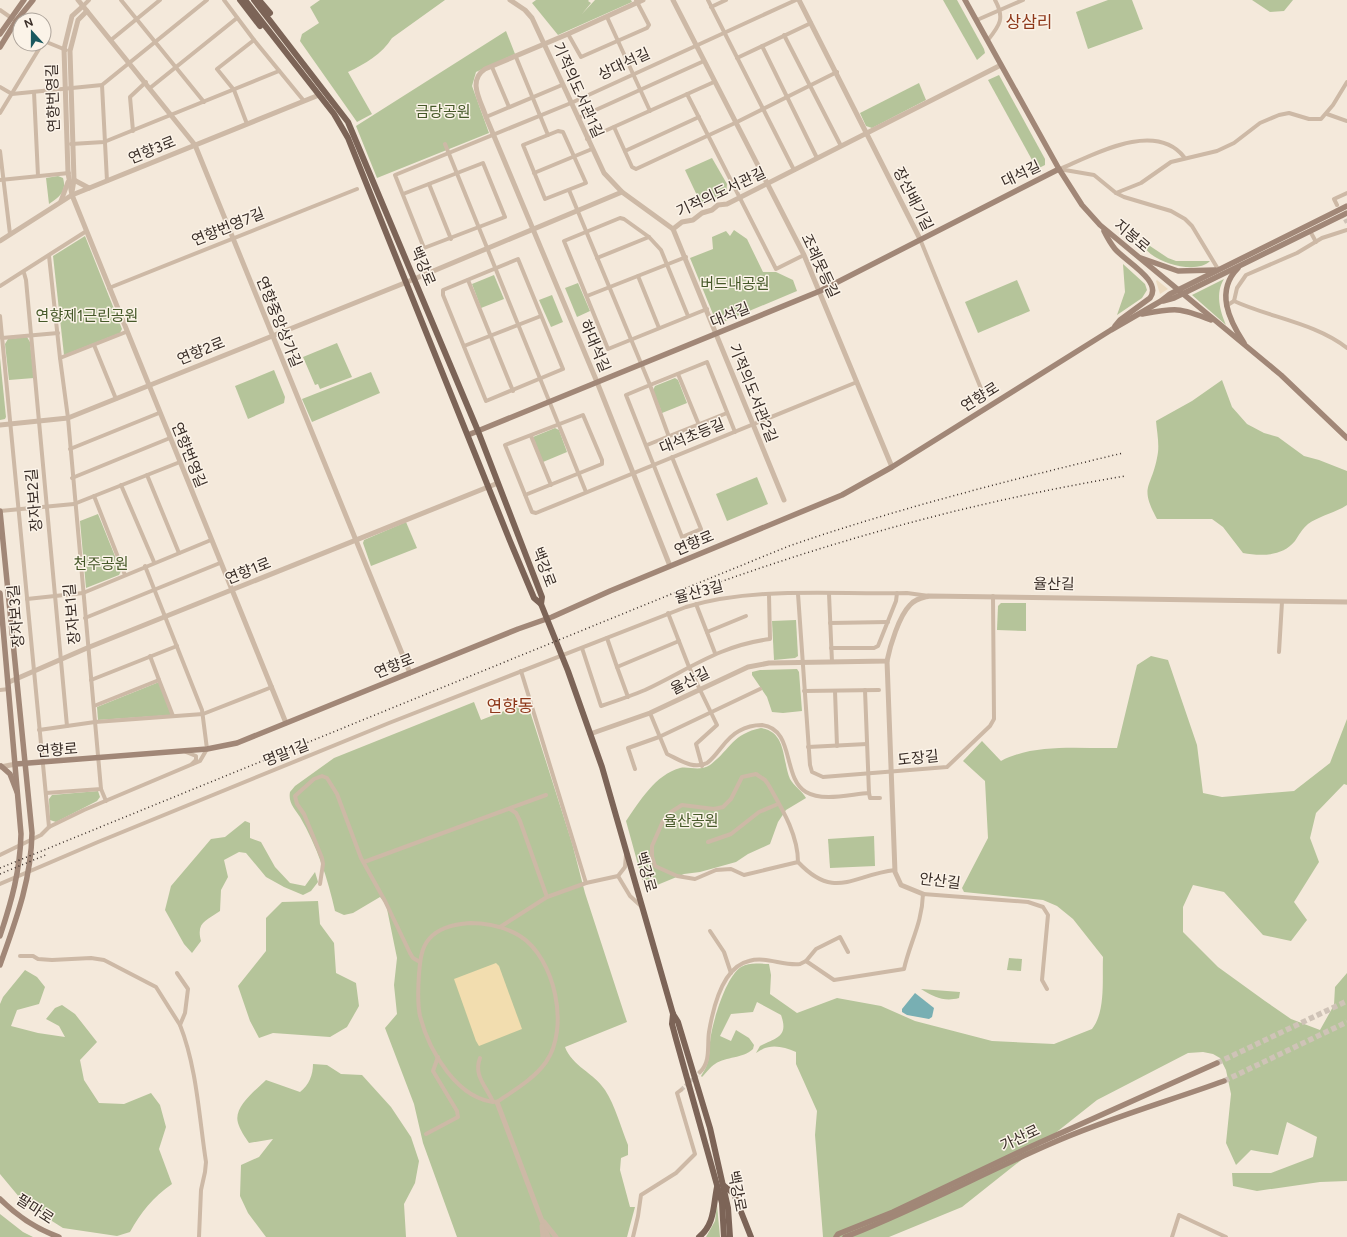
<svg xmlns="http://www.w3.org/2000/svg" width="1347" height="1237" font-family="Figtree,'Noto Sans KR',sans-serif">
  <rect width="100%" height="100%" fill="#f4e9db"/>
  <g fill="#b5c49a">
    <path d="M320 0H445L392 38C382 54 365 64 348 72L372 114 357 122 300 41 302 34 319 23 310 7Z"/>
    <path d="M536 0H589L588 1 591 3 582 14 595 0H631L632 2 558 35 532 3Z"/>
    <path d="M943 0H957L984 49 985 53 977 60Z"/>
    <path d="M1108 0H1132L1143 29 1088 49 1076 12Z"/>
    <path d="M1252 0H1293L1284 11 1270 12Z"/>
    <path d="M506 31 515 54 476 72 472 86 489 133 377 178 356 126Z"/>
    <path d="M999 75 1045 159V165L1037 169 988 80Z"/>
    <path d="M919 83 926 100 872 128 866 126 860 113Z"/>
    <path d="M712 158 727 184 726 194 702 206 685 170Z"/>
    <path d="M58 176 63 178C67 192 59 197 49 204L46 178Z"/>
    <path d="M734 230 747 239 763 272H776L793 280 797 291 723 322H718L715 319 690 258 713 249 712 237 726 231 730 236Z"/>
    <path d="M85 236 122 329 120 333 64 355 53 256Z"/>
    <path d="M1147 244 1168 258 1176 261H1210C1197 275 1152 263 1144 246Z"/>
    <path d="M1123 264 1145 284 1147 290 1142 298 1117 315 1125 292Z"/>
    <path d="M494 275 504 299 481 308 472 284Z"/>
    <path d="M1224 279C1215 293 1220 311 1226 325L1192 295Z"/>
    <path d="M1017 280 1030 311 978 333 965 302Z"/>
    <path d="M578 283 590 311 577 317 565 288Z"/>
    <path d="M552 295 563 322 551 327 539 300Z"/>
    <path d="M27 337 30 342 34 378 9 380 5 344 8 339Z"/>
    <path d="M337 343 352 377 320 389 318 384 315 385 303 357Z"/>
    <path d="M0 358 6 417 5 419 0 420Z"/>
    <path d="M274 370 285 397 284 403 248 419 235 386Z"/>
    <path d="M371 372 380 393 312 422 302 399Z"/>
    <path d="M675 378 678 380 687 403 662 413 653 390 655 386Z"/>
    <path d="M1222 380 1232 407 1247 424 1264 433 1278 437 1304 456 1319 460 1347 471V505C1335 513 1319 516 1308 524 1302 529 1299 535 1295 541 1282 557 1260 556 1243 553L1223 527 1212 519H1157C1139 486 1151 489 1157 458 1160 446 1157 433 1156 421L1192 401Z"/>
    <path d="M555 428 559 430 567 452 543 462 533 437Z"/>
    <path d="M757 477 768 504 727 521 716 494Z"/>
    <path d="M98 514 121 571 119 575 86 588 80 521Z"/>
    <path d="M406 522 417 548 371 566 363 543 364 540Z"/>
    <path d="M1001 603H1026V631L997 630 998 606Z"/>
    <path d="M796 620 798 656 795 658 774 660 772 621Z"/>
    <path d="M1151 656 1168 660 1197 745 1203 793 1222 797 1294 791 1330 763 1347 719V785L1344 784 1316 813 1310 838 1319 862 1294 902 1307 920 1291 941 1263 935 1224 892 1193 885 1183 907V932L1218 967 1265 1001 1291 1019 1320 1030 1334 1005 1335 987 1347 973V1181L1320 1182 1257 1191 1233 1186 1232 1173H1271L1313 1157 1317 1137 1287 1122 1278 1155 1251 1150 1236 1165 1226 1143 1231 1094 1226 1070 1220 1058 1213 1054 1203 1052 1188 1053 1097 1100 962 1207 889 1237H823L815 1135 817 1111 796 1064V1052C782 1046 769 1043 756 1053L760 1046C776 1038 789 1037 781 1015L757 1002 753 1012 731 1014 720 1036 731 1041 736 1030 749 1038 754 1045 753 1049C742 1059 727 1056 715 1064 710 1067 706 1073 702 1077L701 1076C712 1060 708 1052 711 1035 714 1018 726 977 741 967 750 962 759 964 769 964L771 975 770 994 797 1013 837 998 881 1006 915 1021 992 1041 1054 1044 1092 1029C1106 1011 1102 979 1103 957L1073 919 1057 906 1043 900 964 892 962 888 988 838 985 781 963 761 982 741 1001 761C1035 743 1079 749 1117 748L1137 665Z"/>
    <path d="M797 669 799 672 802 711 783 713 772 712 767 697 752 675V672L760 670Z"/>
    <path d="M159 682 171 715 98 720 97 707Z"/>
    <path d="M474 702 481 720 527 702 572 843 585 893 624 1013 627 1022 565 1047C572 1066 594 1073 605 1090 615 1105 621 1128 628 1145V1155L621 1158 620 1170 630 1207H635L627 1237H457L423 1143 414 1104 385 1028 397 1014 394 985 397 958 386 904 380 897 353 913 344 915 335 911C328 879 317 846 300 817 295 809 288 803 290 792L295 786 334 758Z"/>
    <path d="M761 728C787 732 782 760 790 779 794 786 802 791 806 798L786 810 778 822 770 844 748 854 736 862 700 872 684 874 645 890 626 821C640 801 655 775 680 768 689 766 699 772 710 765 731 749 732 734 761 728Z"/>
    <path d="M98 791 100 797 97 801 56 822 50 820 49 799 52 795Z"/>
    <path d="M245 821 250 823V838L261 842 275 867 290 883 305 886 315 872 318 882 311 891 303 895 284 887 266 877 246 853 239 852 224 860 228 877 221 890 220 911C206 921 196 922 201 941L192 953 184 944 165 910 171 886 211 839 225 837Z"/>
    <path d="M874 836 875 866 830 868 828 839Z"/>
    <path d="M318 901 320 924 334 943 336 973 356 983 359 1006 347 1027 330 1037 273 1033 259 1038 250 1021 238 986 266 951V918L282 902Z"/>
    <path d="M1009 958 1022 959 1021 971 1007 970Z"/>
    <path d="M25 970 37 977 45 987 39 1004 17 1010 11 1026 38 1033 65 1037 59 1026 46 1019 55 1008 62 1005 75 1014 97 1042 80 1060 84 1080 99 1103 124 1104 151 1093 160 1105 166 1127 159 1149 172 1184C153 1197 141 1212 130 1232L117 1236 63 1228 25 1204 0 1174V1004L3 997Z"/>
    <path d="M921 989 960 992 959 998C944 1002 934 997 921 989Z"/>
    <path d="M313 1064 327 1065 341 1074 362 1075 391 1107 411 1137 419 1161 415 1183 404 1204 406 1237H266L248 1213 240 1196 241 1165 259 1157 273 1139 249 1143C245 1137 240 1130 238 1123 233 1107 256 1090 266 1080L300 1092C309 1085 313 1075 313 1064Z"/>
    <path d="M717 1205 720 1237H706L715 1221Z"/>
    <path d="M0 1214 23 1232 33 1237H0Z"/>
  </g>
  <path fill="#f2ddaf" d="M496 963 499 966 522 1029 479 1046 476 1041 454 979Z"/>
  <path fill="#eddbc1" d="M1157 280 1168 289 1160 294 1156 281Z"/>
  <path fill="#78afb3" d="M915 993 934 1008 932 1017 929 1019 907 1015 902 1012V1009Z"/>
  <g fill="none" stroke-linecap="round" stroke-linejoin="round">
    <g stroke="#cfc3b7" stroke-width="4" stroke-dasharray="4 2" stroke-linecap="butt">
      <path d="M1342 214 1347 223"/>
      <path d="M681 1090 700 1072"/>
    </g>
    <g stroke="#cfc3b7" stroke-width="5.5" stroke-dasharray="5.5 3" stroke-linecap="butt">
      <path d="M1217 1063 1347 1001"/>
      <path d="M1224 1081 1347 1022"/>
    </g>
    <g stroke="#cdb9a6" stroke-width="4">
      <path d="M121 0 204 102"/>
      <path d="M224 0 254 40 304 101"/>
      <path d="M708 0 794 170"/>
      <path d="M83 6 89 0"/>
      <path d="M711 7 726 0"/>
      <path d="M0 10 20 24"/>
      <path d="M607 17 650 111"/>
      <path d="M977 20 1023 0"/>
      <path d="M568 34 581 57 647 28 649 25 636 0"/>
      <path d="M784 35 841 146"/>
      <path d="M111 40 160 0"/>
      <path d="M988 40C1000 25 1005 18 995 0"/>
      <path d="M44 41 66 50"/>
      <path d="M762 46 817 158"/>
      <path d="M516 57 548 135"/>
      <path d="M737 58 811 23"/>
      <path d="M492 67 509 107"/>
      <path d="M102 85 107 181"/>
      <path d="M0 87 12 94 102 85 207 0"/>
      <path d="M150 88 237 18"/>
      <path d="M34 92 38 176"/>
      <path d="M687 94 776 269 804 255"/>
      <path d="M0 113 42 44"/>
      <path d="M1327 114 1347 121"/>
      <path d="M486 117 562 85"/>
      <path d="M578 118 704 61"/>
      <path d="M247 124 234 90 217 69 254 40"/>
      <path d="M614 127 632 167 636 169 735 123 837 72"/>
      <path d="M133 131 130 97 146 82"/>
      <path d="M558 131 563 132 586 183 545 199 523 145Z"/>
      <path d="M587 139 714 82"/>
      <path d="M71 144 104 142 279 71"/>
      <path d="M445 144 586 492"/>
      <path d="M0 151 10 234"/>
      <path d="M625 151 699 117"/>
      <path d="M1059 169 1094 175 1116 193 1124 197 1171 211 1185 219 1192 226 1218 269"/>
      <path d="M1060 169C1093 155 1155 120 1184 157"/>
      <path d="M534 173 592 149"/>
      <path d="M0 180 69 173"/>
      <path d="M429 184 451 239"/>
      <path d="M569 190 650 385 626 395 682 537 701 529 672 457"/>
      <path d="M1116 193 1141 183 1171 162 1217 151 1234 143 1260 123 1279 115 1289 113 1309 119H1321L1333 105 1347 82"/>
      <path d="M403 194 483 163 505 217 424 248 395 175 571 103 796 0"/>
      <path d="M1337 205 1334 199 1347 193"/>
      <path d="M1310 231 1316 242"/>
      <path d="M920 239 982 391"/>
      <path d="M49 256 60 358"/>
      <path d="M597 258 649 237"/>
      <path d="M518 259 563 369 486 401 443 295V290Z"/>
      <path d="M24 273 26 280 67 726"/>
      <path d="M638 276 659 328"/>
      <path d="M468 280 513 391"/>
      <path d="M0 286 85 232"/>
      <path d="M109 288 357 189"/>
      <path d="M587 296 686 257"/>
      <path d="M1234 301 1237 288 1246 275 1297 253 1322 238 1347 230"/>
      <path d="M1226 306 1234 301C1271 318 1315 323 1347 348"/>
      <path d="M0 316 49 827"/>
      <path d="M688 316 661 250 649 237 624 219 620 218 564 241 608 349 707 309"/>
      <path d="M2 338 58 333"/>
      <path d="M94 345 116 399"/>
      <path d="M464 346 541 316"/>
      <path d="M678 374 699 425"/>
      <path d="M531 436 551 485"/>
      <path d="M669 437 650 385 707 362 735 432"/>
      <path d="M647 445 727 413"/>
      <path d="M70 449 159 413"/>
      <path d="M147 475 179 553"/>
      <path d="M72 478 170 438"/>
      <path d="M121 485 154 562"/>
      <path d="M525 495 602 464V460L583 415 505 445 532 512 536 513 857 382"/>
      <path d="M94 496 125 575"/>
      <path d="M0 511 74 504 180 462"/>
      <path d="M798 594 810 765 812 772 823 777 947 767 990 726 994 719 993 596"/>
      <path d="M829 594 832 662"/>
      <path d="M27 599 83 593 211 540"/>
      <path d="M696 604 715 653"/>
      <path d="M668 613 689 667 717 725 696 744 702 766"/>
      <path d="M85 618 220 563"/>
      <path d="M830 623 888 622"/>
      <path d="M707 632 746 616"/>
      <path d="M607 638 617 667 679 641"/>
      <path d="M582 648 601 706C616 701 631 696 645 690 690 669 718 646 770 639L769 595"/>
      <path d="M831 648H874L878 646 896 601 897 593"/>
      <path d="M1279 652 1282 602"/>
      <path d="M150 656 159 680"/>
      <path d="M617 667 628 697"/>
      <path d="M521 671 586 883 618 876 625 867 626 855"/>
      <path d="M91 680 177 646"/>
      <path d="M0 690 9 689"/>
      <path d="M804 691 879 690"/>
      <path d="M835 691 837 746"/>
      <path d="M94 706 159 680 173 716"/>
      <path d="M650 713 667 754C680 760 693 770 707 763 719 754 725 738 739 731 746 727 754 725 762 725 795 729 782 778 806 792 823 802 851 794 869 793L865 690"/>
      <path d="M39 730 95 722 203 714 272 687"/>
      <path d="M808 747 867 744"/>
      <path d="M186 752 196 756V760L192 764"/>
      <path d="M635 769 628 748 659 737 760 689"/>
      <path d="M101 789 106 801"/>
      <path d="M46 793 101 789 68 418 60 358 126 332"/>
      <path d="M869 793 870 798H880"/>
      <path d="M708 842 731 834 759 812 778 804"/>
      <path d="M0 855 41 835 49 827 84 810 200 761 207 749 202 710 145 566"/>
      <path d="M364 862 546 795"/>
      <path d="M798 862 744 875 731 869 716 870 695 879 677 876 655 866 652 856V846L663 821 671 812 682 805 714 809 723 807 731 799 742 777 756 774 765 780 768 784C781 807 798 834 798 862 835 901 852 875 895 870"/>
      <path d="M618 876 630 896 642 907"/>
      <path d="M0 884 98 842 389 723 686 607C755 586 835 595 907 593L929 596"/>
      <path d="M320 884 323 864 322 858 304 814 297 804 295 796 314 779 322 776 327 778 337 794 361 858 385 901 410 953 413 958 420 962"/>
      <path d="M547 897 586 883"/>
      <path d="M470 923C488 923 505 927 520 936 555 958 570 1028 546 1062 534 1079 513 1091 497 1102 458 1101 429 1051 420 1016 417 1002 418 988 419 974 420 962 421 948 429 939 439 927 455 924 470 923Z"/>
      <path d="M500 927 547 897 520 821 516 813 510 809"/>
      <path d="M710 931 724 952 731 973"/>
      <path d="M20 956H33L38 959 52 960 91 958 104 960 156 987 180 1025"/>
      <path d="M806 961 834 980 904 969C910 942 922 924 923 894L1028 902 1043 907 1048 915 1042 980 1047 989"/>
      <path d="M177 973 188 989 185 1013 180 1025C197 1068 199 1117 206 1162L205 1172 201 1190 199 1237"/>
      <path d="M480 1058C473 1076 487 1087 493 1102"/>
      <path d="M700 1072C711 1062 707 1045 709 1032 713 1008 722 967 749 961 766 956 783 966 800 964L806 961 816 949 840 937 848 952"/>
      <path d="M426 1134 458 1117 457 1111 433 1071 438 1057"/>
      <path d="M633 1237 638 1216 641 1195 676 1173 695 1154 677 1093 681 1090"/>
      <path d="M1172 1237 1179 1215 1226 1237"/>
    </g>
    <g stroke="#cdb9a6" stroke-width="5">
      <path d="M78 0 195 145 410 673"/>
      <path d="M510 0 525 10 532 18 604 173 622 192 673 229 682 222 693 220 702 213 712 210 718 205 727 204 1001 65"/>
      <path d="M643 0 568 34 485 69C467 81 481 101 486 117L597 382 670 566"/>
      <path d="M673 0 804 255 892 467"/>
      <path d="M799 0 920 239"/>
      <path d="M83 6 72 16 64 49 68 173 72 195 286 723"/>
      <path d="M74 180 89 188"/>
      <path d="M72 192 74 180 70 51 78 20 87 11"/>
      <path d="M61 201 68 182"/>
      <path d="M673 229 784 500"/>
      <path d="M0 241 72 195 319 95"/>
      <path d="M0 425 68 418 407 282 622 192"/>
      <path d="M887 661 895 872 901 885 923 894"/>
      <path d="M9 682 87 648 498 483"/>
      <path d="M590 734 650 713 748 667 769 663 887 661C890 646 899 616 910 605 915 599 922 598 929 596L1347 602"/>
      <path d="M0 767 16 764"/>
      <path d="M497 1102 548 1237"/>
      <path d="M544 1222 556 1237"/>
      <path d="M542 1226 543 1237"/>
    </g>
    <g stroke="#a18777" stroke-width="5.5">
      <path d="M965 0 1059 169 1082 205 1100 225 1281 375 1347 438"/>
      <path d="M0 34 24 0"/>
      <path d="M0 47 16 21 33 0"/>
      <path d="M1104 231C1107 237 1111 244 1115 249 1125 261 1163 281 1150 298L1120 320 1115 326"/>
      <path d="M1141 258 1178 271 1215 270"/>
      <path d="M1238 268C1215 291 1229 320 1244 343"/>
      <path d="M1163 301 1174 298 1347 213"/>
      <path d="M1142 314C1175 308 1179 307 1211 320"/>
      <path d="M468 435 820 291 1059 169"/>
      <path d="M0 511 32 833C31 881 16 920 0 965"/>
      <path d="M0 593 21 834C20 871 12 900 0 936"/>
      <path d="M16 764 207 749 237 743 518 629 552 617 610 591 842 495 892 467 1111 330 1161 301 1170 294 1347 206"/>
      <path d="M1 766 10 774 17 792"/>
      <path d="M0 1199C17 1216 36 1229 59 1237"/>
      <path d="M836 1237 838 1234 893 1212 1032 1146 1217 1063"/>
      <path d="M845 1237C915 1210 981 1174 1050 1144 1106 1119 1166 1102 1224 1081"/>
    </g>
    <g stroke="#7c6457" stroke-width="6">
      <path d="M240 0 260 26"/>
      <path d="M245 0 334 114 348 138 510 541 534 598 541 604 568 671 602 767 673 1014 678 1022 710 1128 728 1208 730 1237"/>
      <path d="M254 0 348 122 478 431 542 597 541 604"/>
      <path d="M259 0 270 13"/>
      <path d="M673 1014 672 1024 676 1039 722 1203 724 1237"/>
      <path d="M723 1185 734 1194 751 1237"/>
      <path d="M699 1237C715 1224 713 1206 717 1187"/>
    </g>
    <g stroke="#392d27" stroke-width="1.5" stroke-dasharray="1 3" stroke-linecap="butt">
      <path d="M687 594C833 540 972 502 1125 476"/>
      <path d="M0 868 789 546C899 508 1010 480 1123 453"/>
      <path d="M0 874 48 854"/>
    </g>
  </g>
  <g text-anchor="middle" stroke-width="3" stroke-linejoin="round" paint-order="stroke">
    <g font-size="15" fill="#392d27" stroke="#fbf3e8">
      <text transform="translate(624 64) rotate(-25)" y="5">상대석길</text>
      <text transform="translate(578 90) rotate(66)" y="5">기적의도서관1길</text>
      <text transform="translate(53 98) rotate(-92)" y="5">연향번영길</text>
      <text transform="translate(152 150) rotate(-22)" y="5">연향3로</text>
      <text transform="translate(1021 174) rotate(-26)" y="5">대석길</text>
      <text transform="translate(721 192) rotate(-25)" y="5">기적의도서관길</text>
      <text transform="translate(913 199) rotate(63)" y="5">장선배기길</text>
      <text transform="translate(228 227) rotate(-22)" y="5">연향번영7길</text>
      <text transform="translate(1132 236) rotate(40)" y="5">지봉로</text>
      <text transform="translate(423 266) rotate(67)" y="5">백강로</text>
      <text transform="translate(820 266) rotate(65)" y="5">조례못등길</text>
      <text transform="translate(730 315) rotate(-22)" y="5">대석길</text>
      <text transform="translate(279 322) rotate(68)" y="5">연향중앙상가길</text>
      <text transform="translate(595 346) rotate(67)" y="5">하대석길</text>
      <text transform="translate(201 351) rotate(-22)" y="5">연향2로</text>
      <text transform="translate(753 393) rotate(68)" y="5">기적의도서관2길</text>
      <text transform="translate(980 397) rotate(-32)" y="5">연향로</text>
      <text transform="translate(692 436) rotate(-22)" y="5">대석초등길</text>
      <text transform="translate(189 455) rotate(68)" y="5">연향번영길</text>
      <text transform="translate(34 500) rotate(-95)" y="5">장자보2길</text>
      <text transform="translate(694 543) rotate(-23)" y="5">연향로</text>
      <text transform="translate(544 567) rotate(69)" y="5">백강로</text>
      <text transform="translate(248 571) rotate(-22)" y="5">연향1로</text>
      <text transform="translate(1054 584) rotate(1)" y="5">율산길</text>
      <text transform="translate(699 592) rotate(-15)" y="5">율산3길</text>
      <text transform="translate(72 614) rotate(-95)" y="5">장자보1길</text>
      <text transform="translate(16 616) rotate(-95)" y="5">장자보3길</text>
      <text transform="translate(394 666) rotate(-22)" y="5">연향로</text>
      <text transform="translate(690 681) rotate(-27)" y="5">율산길</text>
      <text transform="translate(57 750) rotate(-4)" y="5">연향로</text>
      <text transform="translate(286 753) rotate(-22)" y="5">명말1길</text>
      <text transform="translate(918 758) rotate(-6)" y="5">도장길</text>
      <text transform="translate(646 872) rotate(74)" y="5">백강로</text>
      <text transform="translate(940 881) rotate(7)" y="5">안산길</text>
      <text transform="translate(1020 1138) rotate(-25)" y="5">가산로</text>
      <text transform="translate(737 1191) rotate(79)" y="5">백강로</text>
      <text transform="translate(35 1209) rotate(33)" y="5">팔마로</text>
    </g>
    <g font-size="15" fill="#465929" stroke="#fbf3e8">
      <text x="443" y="117">금당공원</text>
      <text x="735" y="289">버드내공원</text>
      <text x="87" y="321">연향제1근린공원</text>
      <text x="101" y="569">천주공원</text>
      <text x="691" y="826">율산공원</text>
    </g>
    <g font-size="17" fill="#8e381a" stroke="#fbf3e8">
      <text x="1029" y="28">상삼리</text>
      <text x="510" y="712">연향동</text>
    </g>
  </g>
  <g transform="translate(32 32) rotate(339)"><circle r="19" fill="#fbf3e8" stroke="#ada49b"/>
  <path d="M0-3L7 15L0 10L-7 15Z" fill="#19585e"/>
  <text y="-6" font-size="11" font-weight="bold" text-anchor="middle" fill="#392d27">N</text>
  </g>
</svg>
